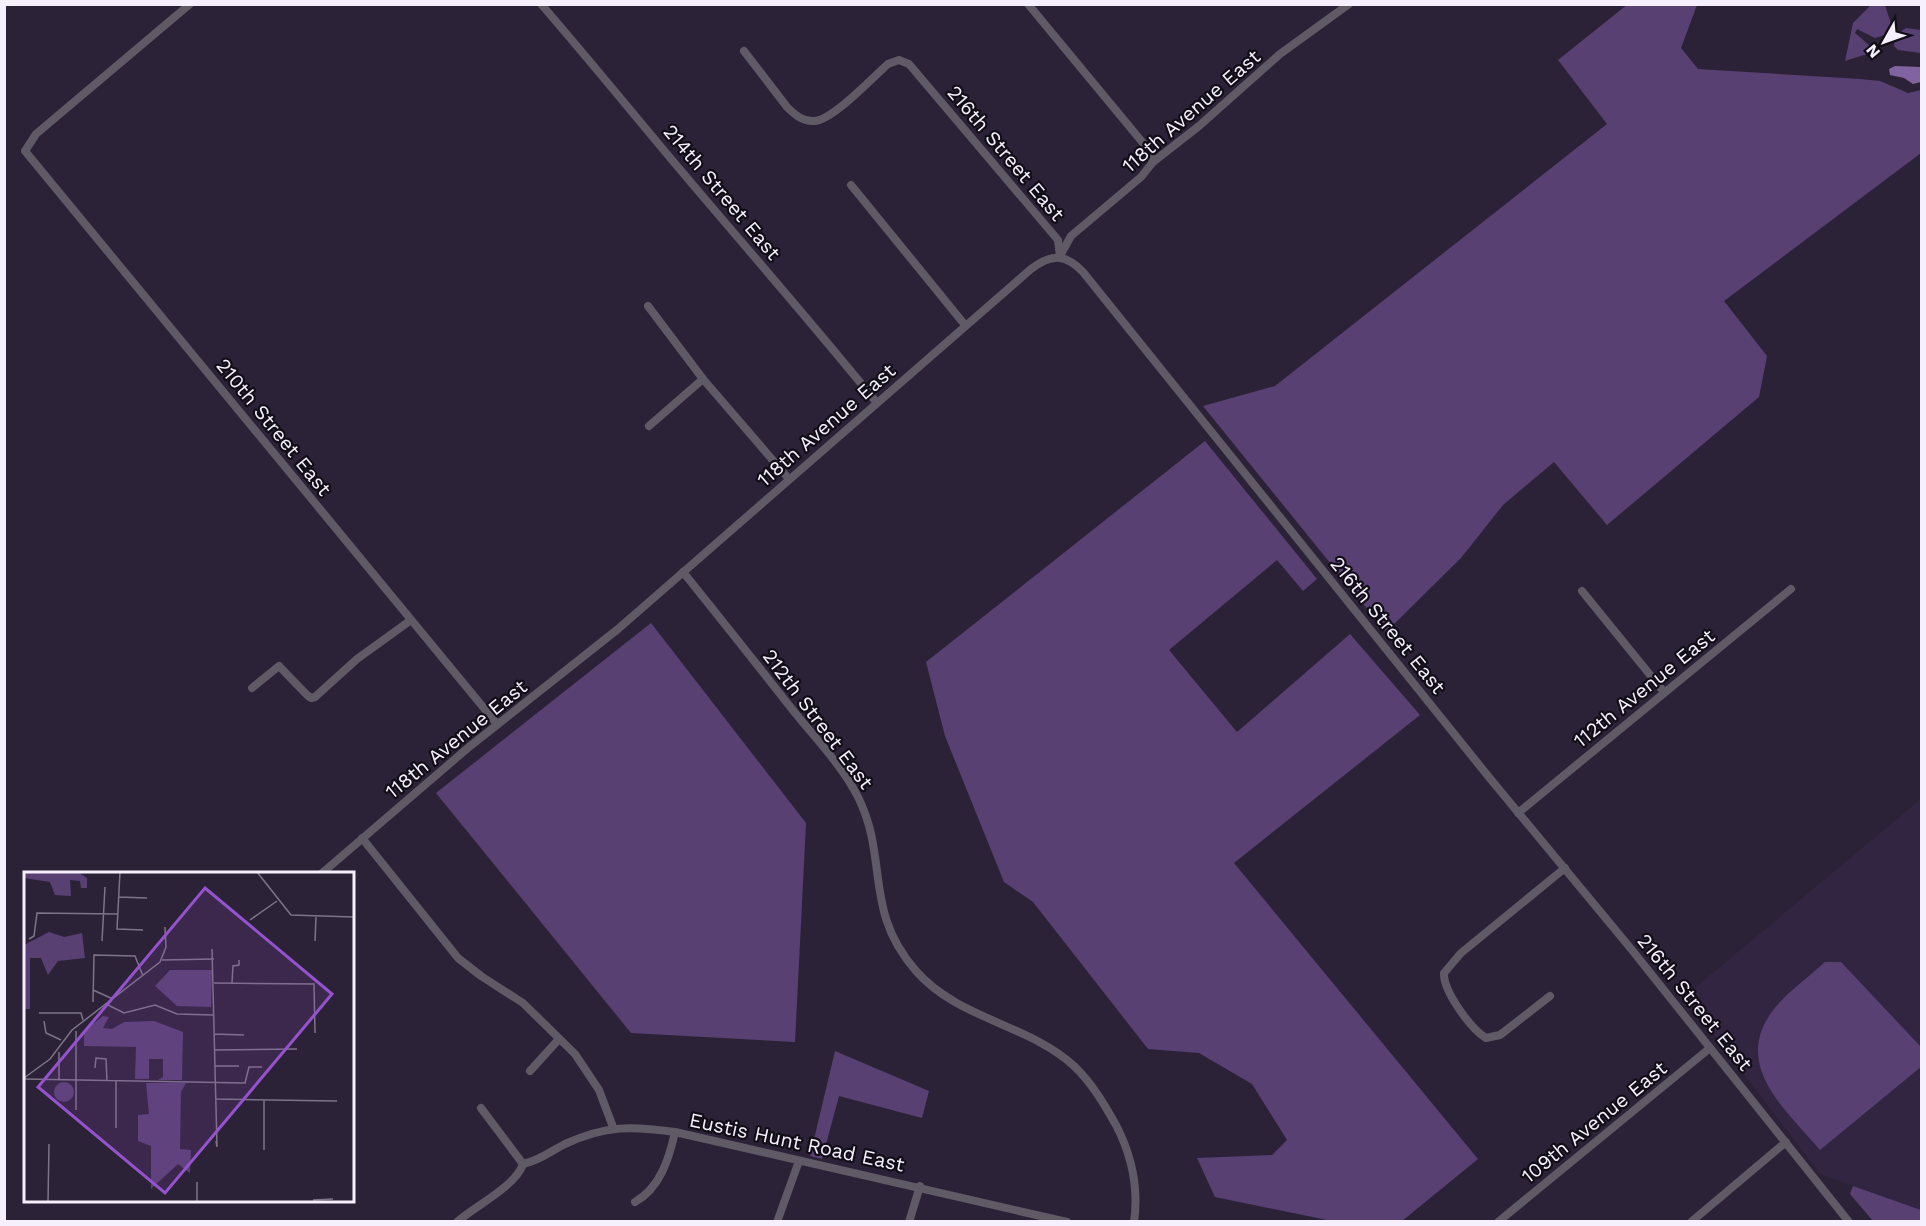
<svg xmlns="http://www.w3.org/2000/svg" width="1926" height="1226" font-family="'Work Sans',sans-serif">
  <rect width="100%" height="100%" fill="#2c2237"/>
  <path fill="#322541" d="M1921 799V1210L1820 1174 1685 996Z"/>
  <g fill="#584073">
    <path d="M1628 4 1697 5 1681 48 1698 69 1860 79 1880 81 1908 93 1921 90V153L1724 301 1767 356 1759 397 1607 525 1554 462 1503 505 1461 558 1386 632 1203 406 1275 386 1607 124 1558 60Z"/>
    <path d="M1871 5H1885L1892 27 1885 35 1875 38 1857 29 1855 33 1869 45 1870 53 1845 61 1853 23Z"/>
    <path d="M1906 28 1921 30V53L1898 50 1894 46 1895 36Z"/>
    <path d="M1205 441 1317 579 1303 591 1277 560 1169 650 1237 732 1350 634 1420 715 1234 863 1478 1159 1402 1221H1332L1215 1197 1197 1158 1272 1155 1287 1140 1252 1084 1199 1053 1148 1049 1033 902 1004 882 945 736 926 662Z"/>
    <path d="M651 623 806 823 795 1042 631 1033 436 793Z"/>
    <path d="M1825 962H1841L1921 1047 1922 1066 1820 1150C1787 1111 1733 1067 1771 1013 1784 994 1808 978 1825 962Z"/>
    <path d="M835 1051 929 1091 922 1118 839 1096 822 1159 810 1156Z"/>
    <path d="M1853 1186 1921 1210V1221H1873L1850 1194Z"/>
  </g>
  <path fill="#8163a2" d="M1895 66 1921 67V82L1913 84 1904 78 1890 75 1889 69Z"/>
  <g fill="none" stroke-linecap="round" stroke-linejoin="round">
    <g stroke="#5f5a66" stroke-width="8">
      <path d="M190 4 36 134 25 151 497 724"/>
      <path d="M541 4C593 64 643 126 694 186 755 258 817 329 877 403"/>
      <path d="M1028 4 1148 149 1153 162"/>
      <path d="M744 51 787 107C795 115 803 122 815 121 834 119 873 77 888 64L899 60 909 64 1058 240 1060 257"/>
      <path d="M851 185 965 325"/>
      <path d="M1060 256 1071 236 1141 177 1153 162 1199 126 1280 54 1349 4"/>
      <path d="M648 306 703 379 789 479"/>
      <path d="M649 426 703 379"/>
      <path d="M683 572C721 619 758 666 796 714 817 740 843 767 858 797 889 859 863 911 916 971 958 1019 1028 1024 1074 1066 1092 1083 1104 1104 1116 1125 1132 1156 1139 1187 1134 1222"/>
      <path d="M1582 591 1664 692"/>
      <path d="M252 688 279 666 307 695 311 698 315 697 357 659 411 620"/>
      <path d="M1518 813 1791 589"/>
      <path d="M362 838 458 958 481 976 523 1003 575 1054 599 1090 613 1127"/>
      <path d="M321 874 469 747 618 629 1031 269C1051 254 1065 253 1083 272L1488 776 1632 950 1849 1222"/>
      <path d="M1550 996 1500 1035 1486 1038C1471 1029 1443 991 1444 973L1461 953 1565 868"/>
      <path d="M530 1071 559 1039"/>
      <path d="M481 1108 523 1164"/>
      <path d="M523 1164C539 1161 551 1151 565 1144 606 1125 632 1126 675 1132L1067 1222"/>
      <path d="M635 1202C660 1188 669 1159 675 1132"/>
      <path d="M457 1222C475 1206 516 1186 523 1164"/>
      <path d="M777 1222 799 1161"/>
      <path d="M909 1222 920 1186"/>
      <path d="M1498 1222 1710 1048"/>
      <path d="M1691 1222 1786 1142"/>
    </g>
  </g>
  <g text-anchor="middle" stroke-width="4.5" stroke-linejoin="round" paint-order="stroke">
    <g font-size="20" fill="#f6effe" stroke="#120e17">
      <text transform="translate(1191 111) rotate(-41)" y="7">118th Avenue East</text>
      <text transform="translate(1006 153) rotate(50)" y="7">216th Street East</text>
      <text transform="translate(722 192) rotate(50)" y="7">214th Street East</text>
      <text transform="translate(826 425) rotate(-41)" y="7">118th Avenue East</text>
      <text transform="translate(274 427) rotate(51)" y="7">210th Street East</text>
      <text transform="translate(1388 625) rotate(51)" y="7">216th Street East</text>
      <text transform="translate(1644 688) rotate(-39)" y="7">112th Avenue East</text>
      <text transform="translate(818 719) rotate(53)" y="7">212th Street East</text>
      <text transform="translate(456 739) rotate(-39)" y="7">118th Avenue East</text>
      <text transform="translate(1695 1002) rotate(51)" y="7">216th Street East</text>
      <text transform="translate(1594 1122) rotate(-39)" y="7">109th Avenue East</text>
      <text transform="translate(797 1142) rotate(12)" y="7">Eustis Hunt Road East</text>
    </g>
  </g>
  <g transform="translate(24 872)">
    <rect width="330" height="330" fill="#2c2237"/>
    <path d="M0 0H54L63 6V16H57L56 9 46 8 47 24 31 23 26 10 0 6ZM25 60 40 65 58 61 61 86 34 89 24 103 17 86H6V137H0V73ZM146 98H188L187 135 153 134 131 114ZM79 144 85 145 79 156 88 157 100 150 130 149 159 160 158 208H134L139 205V187H125V207H111L112 175 60 174V159ZM30 220a10 10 0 1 1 20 0a10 10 0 1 1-20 0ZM122 211H162L157 220 156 277 167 278 166 301 154 292 127 317V274L114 269V243L125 242Z" fill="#584073"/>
    <path fill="none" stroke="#7d7487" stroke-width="1.5" d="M96 0 93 57 119 58M233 0 267 43 330 45M95 25 123 26M226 48 253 29M5 67 10 64 13 41 94 42M78 69 81 15M291 69 292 45M188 77 193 275 192 269M138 88 190 87M190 111 290 112 291 161M208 111 209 94 215 93V88M69 118 89 127M69 130 70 83 111 84 119 104M82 132 100 141 131 133 153 142 190 143M15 141H57L59 148M20 149 22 161 37 168M52 159V238M190 162 220 163M190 178 273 177M191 194H215M71 196 72 186 82 187 83 209M0 206 26 187 48 158 136 90 142 75 141 55M0 207 221 211 225 195H238M35 208V180M191 227 313 229M240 228V278M92 256V208M173 310V330M289 328 309 327M24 330 25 272"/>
    <path fill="#9453cc" fill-opacity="0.15" stroke="#9453cc" stroke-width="3" d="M181 16 308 122 141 321 14 215Z"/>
    <rect width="330" height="330" fill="none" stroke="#f6effe" stroke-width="3"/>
  </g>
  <rect width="1926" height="1226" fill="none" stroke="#f6effe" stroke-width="12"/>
  <g transform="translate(1884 42) rotate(230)" stroke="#120e17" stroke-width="4.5" paint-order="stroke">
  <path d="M0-4.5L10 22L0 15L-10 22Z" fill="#f6effe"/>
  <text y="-9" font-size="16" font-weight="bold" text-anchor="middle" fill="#f6effe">N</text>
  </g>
</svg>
